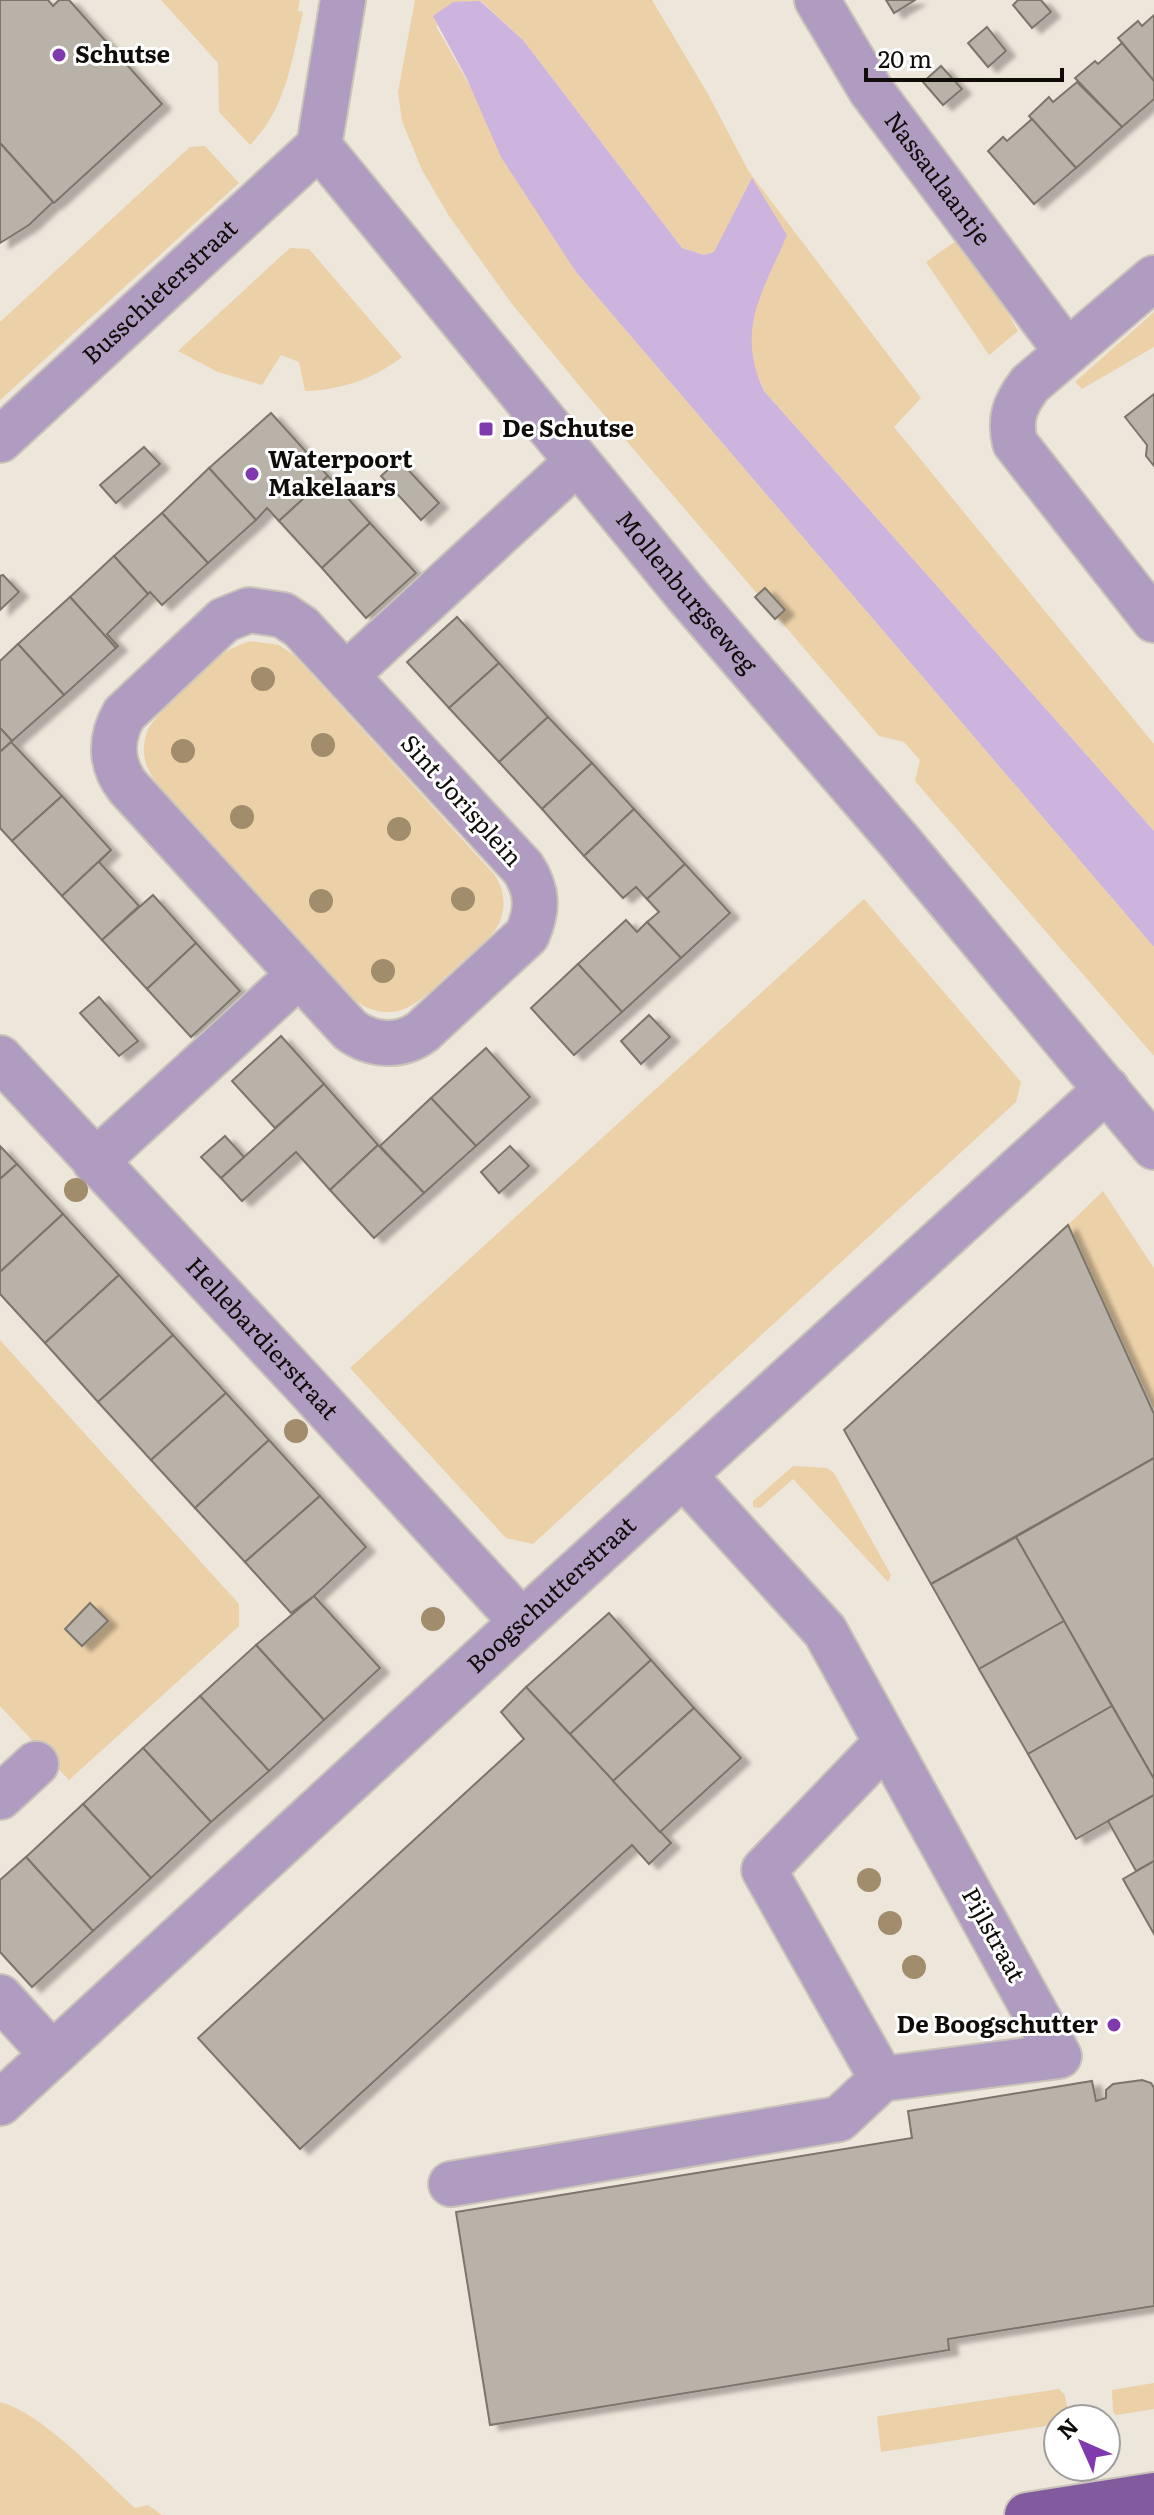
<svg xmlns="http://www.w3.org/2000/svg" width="1154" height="2515" font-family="Literata,serif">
  <defs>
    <filter id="shadow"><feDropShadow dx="9" dy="5" stdDeviation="2" flood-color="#0004"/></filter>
  </defs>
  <rect width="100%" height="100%" fill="#ede6db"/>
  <g fill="#ecd0a8">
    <path d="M161 0H300L298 11 303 12C292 60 286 109 250 145L219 112 218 63Z"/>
    <path d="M415 0H652L708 94 749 172 921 398 894 427 1154 744V831L764 391 756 374 751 352 750 332 756 307 752 178 714 253 704 255 682 248 523 40 481 1 436 26 576 272 1154 947V1056L915 781 920 760 904 742 879 736 582 389 512 304 449 216 422 170 402 121 398 92Z"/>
    <path d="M205 146 239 183 0 400V322L190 147Z"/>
    <path d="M956 241 990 281 1018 331 989 355 926 262Z"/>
    <path d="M290 248 309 249 402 357C373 379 342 390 305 391L299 362 281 355 262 385 218 372 178 351Z"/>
    <path d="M1154 312V347L1082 389 1075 382Z"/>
    <path d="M250 641 279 645 294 655 493 873C506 890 507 911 496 929 484 944 468 956 454 969 424 997 400 1029 357 1002L156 782C144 767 140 748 148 730 156 712 210 663 227 651 234 647 242 644 250 641Z"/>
    <path d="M864 899 1021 1082 1016 1102 533 1544 506 1538 350 1368Z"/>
    <path d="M1103 1191 1154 1268V1409L1068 1225Z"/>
    <path d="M0 1340 239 1604V1626L69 1780 0 1706Z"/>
    <path d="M793 1466 827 1468 834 1473 891 1575 888 1582 793 1479 760 1508 753 1507V1501Z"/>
    <path d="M1154 2383V2409L1116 2415 1113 2412 1112 2390Z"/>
    <path d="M1059 2389 1065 2395 1069 2419H1058V2424L881 2452 877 2417 879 2416Z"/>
    <path d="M0 2402C43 2413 101 2477 135 2508L148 2505 162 2515H0Z"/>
  </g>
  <path fill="#ccb4df" d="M480 1 523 40 682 248 704 255 714 252 752 178 787 235C763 292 735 329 764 391L1154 831V947L576 272 501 157 467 79 433 16 453 2Z"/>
  <g fill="#b9b2a8" stroke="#7b756b" stroke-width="2" filter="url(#shadow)">
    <path d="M0 0H48L53 6 59 0H69L162 104 54 203 0 143Z"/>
    <path d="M886 0H915L894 13Z"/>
    <path d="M1018 0H1041L1051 12 1032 28 1013 5Z"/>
    <path d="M1154 15V81L1118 38 1138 21 1142 26Z"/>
    <path d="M987 27 1006 51 988 67 968 43Z"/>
    <path d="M1122 43 1154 81V99L1122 127 1075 78 1095 61 1098 64Z"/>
    <path d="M941 66 962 89 943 105 923 82Z"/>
    <path d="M1077 82 1122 127 1076 168 1029 116 1049 97 1053 102Z"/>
    <path d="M1032 119 1076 168 1034 204 988 151 1003 137 1007 141Z"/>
    <path d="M0 143 53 202 29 225 0 243Z"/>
    <path d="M1154 394V466L1146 456 1147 445 1125 417Z"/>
    <path d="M271 413 328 476 279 521 267 508 256 520 209 468Z"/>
    <path d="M144 447 160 464 116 503 100 485Z"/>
    <path d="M399 460 439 503 421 520 381 476Z"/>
    <path d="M209 468 256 520 208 563 162 513Z"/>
    <path d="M328 476 370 523 322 568 279 521Z"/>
    <path d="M162 513 208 563 162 605 150 592 148 594 114 556Z"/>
    <path d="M370 523 416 573 366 618 322 568Z"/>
    <path d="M114 556 148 594 107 634 118 646 116 648 70 597Z"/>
    <path d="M3 575 19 592 0 610V576Z"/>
    <path d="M765 588 785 610 775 619 755 597Z"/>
    <path d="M70 597 116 648 64 695 18 644Z"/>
    <path d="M457 617 499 663 449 708 407 662Z"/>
    <path d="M18 644 64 695 12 741 0 728V661Z"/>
    <path d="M499 663 548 717 499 762 449 708Z"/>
    <path d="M548 717 592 763 542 809 499 762Z"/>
    <path d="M0 728 12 741 0 752Z"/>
    <path d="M11 742 62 796 12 841 0 828V752Z"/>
    <path d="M592 763 634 809 584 856 542 809Z"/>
    <path d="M62 796 111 850 62 896 12 841Z"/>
    <path d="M634 809 685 864 647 899 636 887 623 898 584 856Z"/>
    <path d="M111 850 99 862 139 906 102 940 62 896Z"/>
    <path d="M685 864 730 913 681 958 647 922 659 912 647 899Z"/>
    <path d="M153 895 196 943 147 989 102 940Z"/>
    <path d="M626 920 637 932 647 922 681 958 622 1012 578 964Z"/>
    <path d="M196 943 240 991 191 1037 147 989Z"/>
    <path d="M578 964 622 1012 574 1055 531 1008Z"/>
    <path d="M99 997 138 1041 119 1056 80 1013Z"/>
    <path d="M649 1015 670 1037 641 1064 621 1041Z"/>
    <path d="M281 1036 324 1084 275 1128 232 1081Z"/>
    <path d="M486 1048 530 1097 476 1146 431 1098Z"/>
    <path d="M324 1084 378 1145 330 1190 296 1152 242 1201 221 1178Z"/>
    <path d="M431 1098 476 1146 424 1193 380 1146Z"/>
    <path d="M225 1136 244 1157 221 1178 201 1157Z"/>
    <path d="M378 1145 424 1193 374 1238 330 1190Z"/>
    <path d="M0 1146 17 1164 0 1179Z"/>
    <path d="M510 1146 529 1166 499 1193 481 1172Z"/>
    <path d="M17 1164 63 1214 0 1272V1179Z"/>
    <path d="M63 1214 119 1275 45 1343 0 1294V1272Z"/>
    <path d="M1068 1225 1154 1414V1458L931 1584 844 1430Z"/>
    <path d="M119 1275 173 1335 98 1402 45 1343Z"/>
    <path d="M173 1335 226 1393 151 1460 98 1402Z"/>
    <path d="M226 1393 269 1440 195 1508 151 1460Z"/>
    <path d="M269 1440 320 1496 245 1562 195 1508Z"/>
    <path d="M1154 1458V1779L1016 1537Z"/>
    <path d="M320 1496 366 1547 314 1596 291 1613 245 1562Z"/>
    <path d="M1016 1537 1064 1621 979 1669 931 1584Z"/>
    <path d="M314 1596 380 1668 324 1720 256 1645Z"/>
    <path d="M90 1603 108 1621 82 1646 65 1629Z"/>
    <path d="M609 1613 651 1660 570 1734 526 1687Z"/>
    <path d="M1064 1621 1112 1706 1028 1754 979 1669Z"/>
    <path d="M256 1645 324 1720 269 1771 200 1696Z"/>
    <path d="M651 1660 694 1708 613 1781 570 1734Z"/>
    <path d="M526 1687 671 1843 649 1864 632 1845 300 2149 198 2038 524 1739 501 1712Z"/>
    <path d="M200 1696 269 1771 211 1822 143 1748Z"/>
    <path d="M1112 1706 1154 1779V1795L1076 1839 1028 1754Z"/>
    <path d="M694 1708 741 1758 660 1832 613 1781Z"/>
    <path d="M143 1748 211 1822 151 1878 83 1804Z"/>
    <path d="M1154 1795V1861L1136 1871 1108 1821Z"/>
    <path d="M83 1804 151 1878 93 1931 26 1857Z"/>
    <path d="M26 1857 93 1931 32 1987 0 1952V1880Z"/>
    <path d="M1154 1861V1934L1123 1879Z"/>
    <path d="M1142 2080 1151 2083 1154 2088V2306L948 2339 949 2350 490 2425 456 2212 912 2138 908 2111 1092 2081 1096 2101 1106 2098V2090L1113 2084Z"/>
  </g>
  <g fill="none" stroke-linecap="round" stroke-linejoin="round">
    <g stroke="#c9c3b9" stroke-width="48">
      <g id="minor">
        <path id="s1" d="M343 0 319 146 686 594 900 842 1154 1147"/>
        <path id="s2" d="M817 0 870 89 1067 352"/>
        <path d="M1154 278 1030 384C1015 404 1009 418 1015 443L1154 620"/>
        <path id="s3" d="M0 440 319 146"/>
        <path d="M249 610 283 615 301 627 523 868C538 891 538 910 527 935L422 1032C400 1048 372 1046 350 1030L128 787C110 764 110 739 124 714L224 620Z"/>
        <path d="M346 675 576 463"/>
        <path id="s4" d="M0 1058 306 1386 522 1622"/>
        <path d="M95 1162 299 975"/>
        <path d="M0 1797 36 1764"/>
        <path d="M0 1997 52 2054"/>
        <path d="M882 2079 764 1870 886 1743"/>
        <path id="s5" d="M0 2103 522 1622 1107 1089"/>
        <path d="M451 2184 839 2119 882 2079 1059 2056 825 1631 684 1476"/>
      </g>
    </g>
    <g stroke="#c9c3b9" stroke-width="48">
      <path id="major" d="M1027 2515 1154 2495"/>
    </g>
    <use href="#minor" stroke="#b09cc0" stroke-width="44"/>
    <use href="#major" stroke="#815b9d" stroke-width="44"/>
  </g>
  <g fill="#a18d6c">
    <circle cx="263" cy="679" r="12"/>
    <circle cx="323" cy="745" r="12"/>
    <circle cx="183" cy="751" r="12"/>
    <circle cx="242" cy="817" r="12"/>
    <circle cx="399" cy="829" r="12"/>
    <circle cx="463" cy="899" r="12"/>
    <circle cx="321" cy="901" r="12"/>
    <circle cx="383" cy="971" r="12"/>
    <circle cx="76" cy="1190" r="12"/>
    <circle cx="296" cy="1431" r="12"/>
    <circle cx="433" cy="1619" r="12"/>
    <circle cx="869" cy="1880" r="12"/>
    <circle cx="890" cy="1923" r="12"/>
    <circle cx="914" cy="1967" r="12"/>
  </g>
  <g fill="#813aad" stroke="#fff" stroke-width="3">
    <circle cx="59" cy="55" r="8"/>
    <rect x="478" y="421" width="16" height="16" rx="4"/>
    <circle cx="252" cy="474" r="8"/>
    <circle cx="1114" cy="2025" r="8"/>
  </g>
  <g text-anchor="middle" stroke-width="6" stroke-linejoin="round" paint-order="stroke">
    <g font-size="24" font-weight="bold" fill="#0f0c09" stroke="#fff" text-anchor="start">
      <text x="75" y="63">Schutse</text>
      <text x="502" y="437">De Schutse</text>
      <text x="268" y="468">Waterpoort<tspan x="268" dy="28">Makelaars</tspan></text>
      <text x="1098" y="2033" text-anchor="end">De Boogschutter</text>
    </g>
    <g font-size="24" fill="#0f0c09" stroke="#fff">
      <text dy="8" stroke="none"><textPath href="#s2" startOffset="216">Nassaulaantje</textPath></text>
      <text dy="8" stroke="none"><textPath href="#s3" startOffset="218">Busschieterstraat</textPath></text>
      <text dy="8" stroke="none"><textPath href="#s1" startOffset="726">Mollenburgseweg</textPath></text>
      <text transform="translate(461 801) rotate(48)" y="8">Sint Jorisplein</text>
      <text dy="8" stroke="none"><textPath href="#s4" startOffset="384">Hellebardierstraat</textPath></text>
      <text dy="8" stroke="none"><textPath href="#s5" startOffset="750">Boogschutterstraat</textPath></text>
      <text transform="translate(993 1935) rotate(61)" y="8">Pijlstraat</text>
    </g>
  </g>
  <g transform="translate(1082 2443) rotate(315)"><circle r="38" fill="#ffffff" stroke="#9f9e9d" stroke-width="2"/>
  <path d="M0-6L14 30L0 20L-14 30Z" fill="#813aad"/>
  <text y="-12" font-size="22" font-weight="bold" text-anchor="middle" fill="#0f0c09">N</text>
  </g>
  <path d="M866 68v12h196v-12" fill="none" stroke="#0f0c09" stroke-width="4"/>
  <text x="878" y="68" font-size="24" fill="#0f0c09" stroke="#ffffff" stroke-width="6" paint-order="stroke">20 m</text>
</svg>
